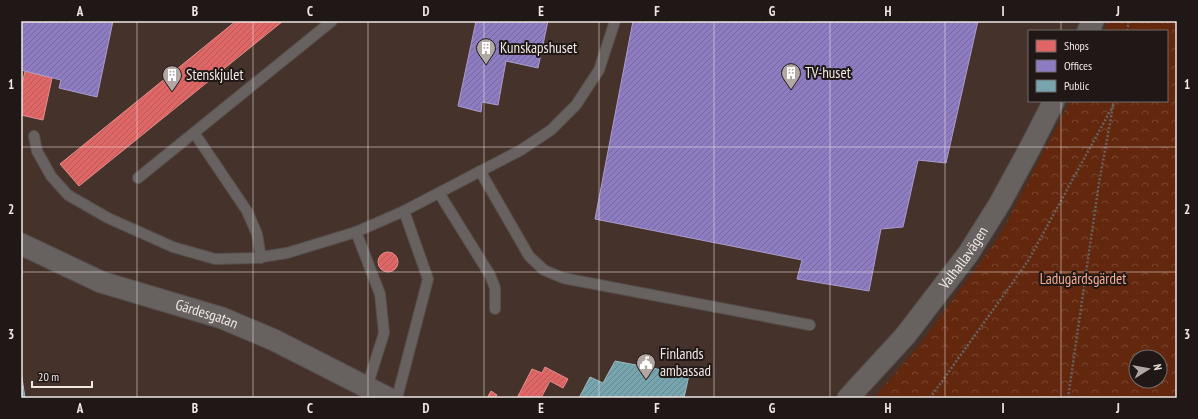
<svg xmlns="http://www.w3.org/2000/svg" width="1198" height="419" font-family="'PT Sans Narrow',sans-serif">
  <defs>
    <pattern id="park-crowns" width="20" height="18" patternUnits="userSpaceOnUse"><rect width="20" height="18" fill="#62270d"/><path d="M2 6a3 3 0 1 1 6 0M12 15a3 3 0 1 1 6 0" fill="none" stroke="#794630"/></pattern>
    <pattern id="shops-hatch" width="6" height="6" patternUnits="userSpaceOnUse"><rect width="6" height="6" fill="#e06666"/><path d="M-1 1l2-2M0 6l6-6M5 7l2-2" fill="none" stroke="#b25c5c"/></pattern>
    <pattern id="offices-hatch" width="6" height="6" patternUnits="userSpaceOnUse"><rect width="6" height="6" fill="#8e7cc3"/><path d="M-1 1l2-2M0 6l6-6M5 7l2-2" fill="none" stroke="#766997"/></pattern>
    <pattern id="public-hatch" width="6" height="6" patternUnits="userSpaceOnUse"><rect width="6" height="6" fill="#76a5af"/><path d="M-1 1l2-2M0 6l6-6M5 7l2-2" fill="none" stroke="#68888f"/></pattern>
  </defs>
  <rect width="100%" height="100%" fill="#39312e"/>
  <path fill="#45332b" d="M21 21H1108L1104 31H1029V101H1070L1000 235 921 343 874 398H21Z"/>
  <path fill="url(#park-crowns)" fill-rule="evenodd" d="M1108 21H1177V398H874L921 343 1000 235 1070 101H1167V31H1104ZM1136 357H1160V381H1136Z"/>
  <g fill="url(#shops-hatch)" stroke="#e58d8c">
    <path d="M236 21H283L79 186 60 164Z"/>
    <path d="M25 71 52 78 43 120 21 115V89Z"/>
    <circle cx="388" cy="262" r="10"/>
    <path d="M545 367 568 379 563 388 550 381 541 398H517L532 369 542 373Z"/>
    <path d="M491 391 497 395 495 398H487Z"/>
  </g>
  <g fill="url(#offices-hatch)" stroke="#ac9ccd">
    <path d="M21 21H113L97 97 59 88 61 80 21 70Z"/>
    <path d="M476 21H548L538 68 506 61 498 105 482 102 481 112 458 106Z"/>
    <path d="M633 21H978L946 163 918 160 903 227 881 229 869 291 797 279 802 260 595 219Z"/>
  </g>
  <g fill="url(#public-hatch)" stroke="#9bb9bf">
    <path d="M615 361 689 375 684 398H579L590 377 603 383Z"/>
    <path d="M21 371 25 398H21Z"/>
  </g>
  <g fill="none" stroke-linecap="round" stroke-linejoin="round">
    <g stroke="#564f4d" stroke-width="12">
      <g id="lane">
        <path d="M195 134 247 211 257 234 261 258"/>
        <path d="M34 136 37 151 51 176 68 195 108 218 173 247 215 259 255 258 287 253 356 232 404 211 521 150 551 130 576 105 599 70 615 21"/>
        <path d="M480 171 529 256 544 270 563 278 810 325"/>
        <path d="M138 178 332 21"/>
        <path d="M439 193 490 275 495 288V309"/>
        <path d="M356 232 380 294 384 333 367 387"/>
        <path d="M397 398 428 279 404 211"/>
      </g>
    </g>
    <g stroke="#564f4d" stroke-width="23">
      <g id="street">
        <path d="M1088 31 1093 21"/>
        <path id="s1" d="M21 244 101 282 222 318 274 340 388 398"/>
        <path id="s2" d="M848 398 905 336 968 254 1000 203 1030 148 1054 101"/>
      </g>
    </g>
    <g stroke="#686260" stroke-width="2.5" stroke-dasharray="2 2" stroke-linecap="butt">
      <path d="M1127 31 1129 21"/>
      <path d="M930 398 1028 261 1114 104"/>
      <path d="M1068 398 1099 183 1114 101"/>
    </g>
    <use href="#lane" stroke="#67615f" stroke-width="10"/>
    <use href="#street" stroke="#67615f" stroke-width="21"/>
  </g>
  <path fill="none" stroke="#f1e8e4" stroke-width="1" stroke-opacity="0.55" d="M137 21V398M253 21V398M368 21V398M484 21V398M599 21V398M714 21V398M830 21V398M945 21V398M1061 21V31M1061 101V398M21 147H1177M21 272H1177"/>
  <defs>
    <g id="building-pin" transform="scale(1)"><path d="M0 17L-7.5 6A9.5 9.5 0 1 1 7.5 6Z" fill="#b1a8a4" stroke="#1f1816"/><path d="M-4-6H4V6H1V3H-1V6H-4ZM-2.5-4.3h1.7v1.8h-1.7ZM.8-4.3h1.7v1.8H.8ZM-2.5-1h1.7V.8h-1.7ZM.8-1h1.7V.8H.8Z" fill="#fff"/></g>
    <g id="civic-pin" transform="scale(1)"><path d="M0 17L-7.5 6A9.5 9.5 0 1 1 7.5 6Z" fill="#b1a8a4" stroke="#1f1816"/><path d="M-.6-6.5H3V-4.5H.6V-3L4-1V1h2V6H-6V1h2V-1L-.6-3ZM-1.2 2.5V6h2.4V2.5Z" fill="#fff"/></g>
  </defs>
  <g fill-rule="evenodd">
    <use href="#building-pin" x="486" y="48"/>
    <use href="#building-pin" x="791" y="73"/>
    <use href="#building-pin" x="172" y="75"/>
    <use href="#civic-pin" x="646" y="363"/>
  </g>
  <g text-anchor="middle" stroke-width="4" stroke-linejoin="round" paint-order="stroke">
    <g font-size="15" fill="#f1e8e4" stroke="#1f1816" text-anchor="start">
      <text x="500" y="53">Kunskapshuset</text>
      <text x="805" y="78">TV-huset</text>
      <text x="186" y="80">Stenskjulet</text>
      <text x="660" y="359">Finlands<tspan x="660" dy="17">ambassad</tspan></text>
    </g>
    <g font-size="15" fill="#f1e8e4" stroke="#1f1816">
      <text dy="5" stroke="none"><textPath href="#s2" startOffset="182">Valhallavägen</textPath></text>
      <text dy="5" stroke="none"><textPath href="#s1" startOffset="199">Gärdesgatan</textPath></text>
    </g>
    <g font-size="15" fill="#f6ad92" stroke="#1f1816">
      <text x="1083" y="284">Ladugårdsgärdet</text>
    </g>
  </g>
  <rect width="1198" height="419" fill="none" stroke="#1f1816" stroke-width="44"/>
  <rect x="1028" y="30" width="140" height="72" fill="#1f1816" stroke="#736b68"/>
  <rect x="1036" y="40" width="20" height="12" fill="#e06666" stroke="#736b68"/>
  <text x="1064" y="50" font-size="12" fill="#f1e8e4">Shops</text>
  <rect x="1036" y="60" width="20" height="12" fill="#8e7cc3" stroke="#736b68"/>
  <text x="1064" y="70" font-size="12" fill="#f1e8e4">Offices</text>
  <rect x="1036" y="80" width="20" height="12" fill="#76a5af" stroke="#736b68"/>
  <text x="1064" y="90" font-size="12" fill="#f1e8e4">Public</text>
  <g transform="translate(1148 369) rotate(79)"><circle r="19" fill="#1f1816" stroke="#736b68"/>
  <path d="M0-3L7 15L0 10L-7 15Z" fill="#b1a8a4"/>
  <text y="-6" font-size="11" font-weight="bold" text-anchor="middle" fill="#f1e8e4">N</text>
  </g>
  <path d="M32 381v6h60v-6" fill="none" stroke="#f1e8e4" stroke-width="2"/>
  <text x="38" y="381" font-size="12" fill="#f1e8e4" stroke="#1f1816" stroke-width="3" paint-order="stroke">20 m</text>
  <rect x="22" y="22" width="1154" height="375" fill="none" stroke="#f1e8e4" stroke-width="1.5"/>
  <g font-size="13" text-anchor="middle" font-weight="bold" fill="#f1e8e4">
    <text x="80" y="16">A</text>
    <text x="195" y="16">B</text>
    <text x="310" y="16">C</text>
    <text x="426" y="16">D</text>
    <text x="541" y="16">E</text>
    <text x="657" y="16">F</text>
    <text x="772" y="16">G</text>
    <text x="888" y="16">H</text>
    <text x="1003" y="16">I</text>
    <text x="1118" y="16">J</text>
    <text x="11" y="89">1</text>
    <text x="1187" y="89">1</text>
    <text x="11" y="214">2</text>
    <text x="1187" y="214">2</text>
    <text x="11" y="339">3</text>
    <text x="1187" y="339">3</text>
    <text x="80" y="413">A</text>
    <text x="195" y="413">B</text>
    <text x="310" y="413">C</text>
    <text x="426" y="413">D</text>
    <text x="541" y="413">E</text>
    <text x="657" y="413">F</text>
    <text x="772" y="413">G</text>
    <text x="888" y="413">H</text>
    <text x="1003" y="413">I</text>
    <text x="1118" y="413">J</text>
  </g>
</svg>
